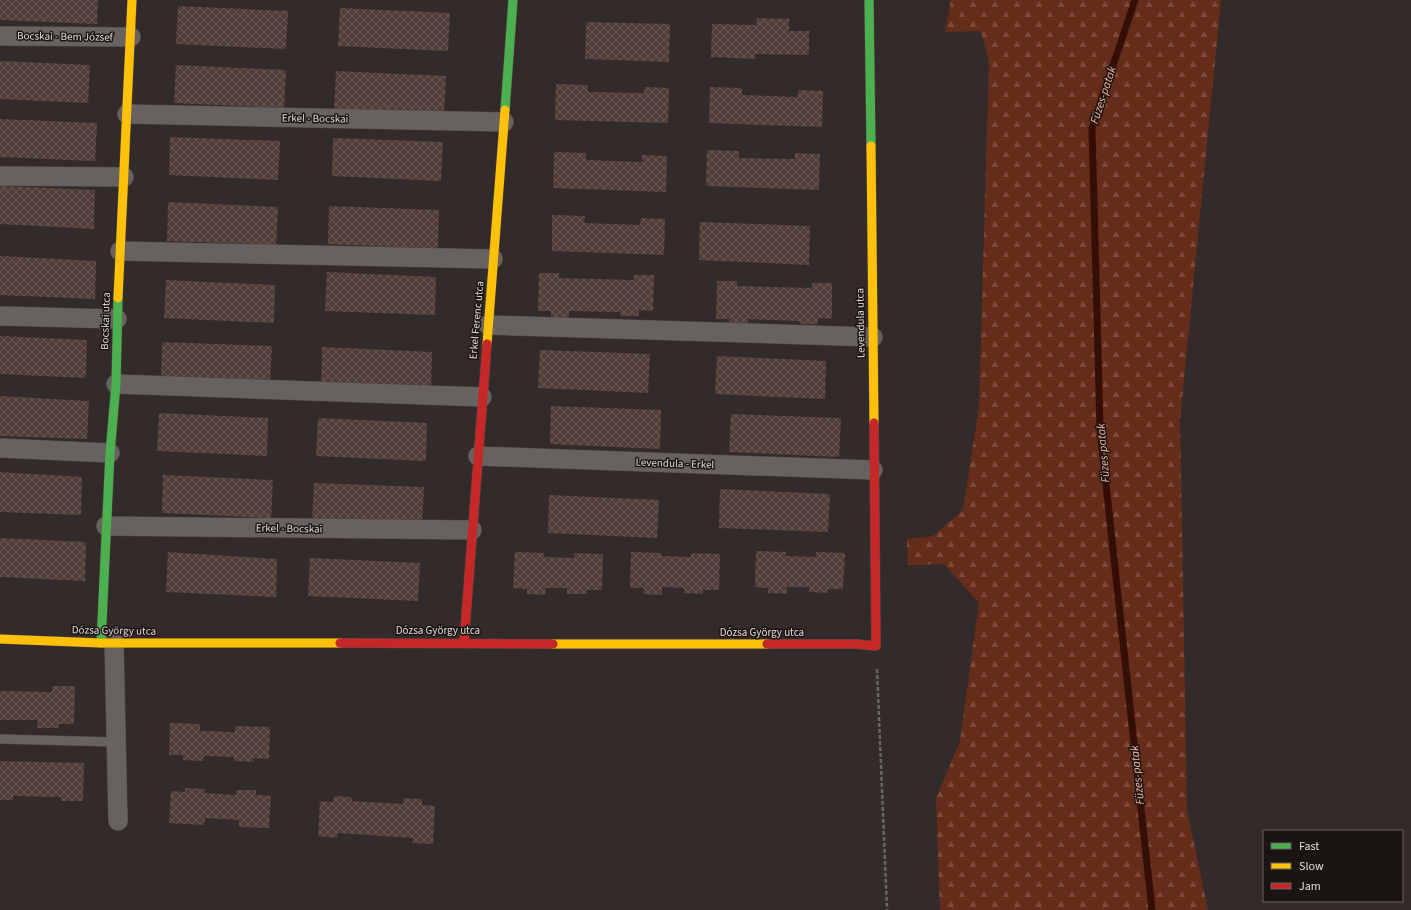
<svg xmlns="http://www.w3.org/2000/svg" width="1411" height="910" font-family="'Source Sans 3',sans-serif">
  <defs>
    <pattern id="forest-firs" width="22" height="20" patternUnits="userSpaceOnUse"><rect width="22" height="20" fill="#652c19"/><path d="M5 1l3.5 6h-7zM16 11l3.5 6h-7z" fill="#7b4a3a"/></pattern>
    <pattern id="building-cross-hatch" width="8" height="8" patternUnits="userSpaceOnUse"><rect width="8" height="8" fill="#513e38"/><path d="M0 0l8 8M0 8l8-8" fill="none" stroke="#6a5954"/></pattern>
  </defs>
  <rect width="100%" height="100%" fill="#332b29"/>
  <path fill="url(#forest-firs)" d="M951 0H1221L1180 420 1187 810 1208 910H940L936 799 960 741 979 603 944 564 908 565 907 539 933 536 963 510 979 407 989 61 981 31 945 32Z"/>
  <g fill="none" stroke-linecap="round" stroke-linejoin="round">
    <path stroke="#350e05" stroke-width="7" d="M1135 0 1092 128 1100 429 1152 910"/>
  </g>
  <g fill="url(#building-cross-hatch)">
    <path d="M0 0H98L97 24 0 20Z"/>
    <path d="M178 6 288 11 286 49 176 44Z"/>
    <path d="M340 8 450 13 448 51 338 46Z"/>
    <path d="M757 18 789 19V31H809V55L755 54V59L711 57 712 24 756 25Z"/>
    <path d="M586 22 670 24 669 62 585 59Z"/>
    <path d="M0 61 90 65 88 103 0 99Z"/>
    <path d="M176 65 286 70 284 108 174 103Z"/>
    <path d="M336 71 446 76 444 114 334 109Z"/>
    <path d="M556 84 588 85V92L644 93 645 87 669 88 668 123 555 120Z"/>
    <path d="M710 87 742 88V95L798 97V90L823 91 822 127 709 123Z"/>
    <path d="M0 119 97 123 95 161 0 157Z"/>
    <path d="M170 137 280 141 278 180 169 175Z"/>
    <path d="M333 138 443 142 441 181 332 176Z"/>
    <path d="M707 150 739 151V158L795 159V153L820 154 819 190 706 186Z"/>
    <path d="M554 152 586 153V160L642 162V155L667 156 666 192 553 188Z"/>
    <path d="M0 186 95 190 94 229 0 224Z"/>
    <path d="M168 202 278 207 276 245 167 241Z"/>
    <path d="M329 206 439 210 438 249 328 244Z"/>
    <path d="M552 215 585 216 584 223 640 225 641 218 665 219 664 255 552 251Z"/>
    <path d="M700 222 810 226 809 265 699 260Z"/>
    <path d="M0 256 96 261 95 299 0 295Z"/>
    <path d="M327 272 436 277 435 315 325 311Z"/>
    <path d="M539 273H559V278L634 280V275H654L653 311 639 310V316H621L620 312 569 311V317H551V311H538Z"/>
    <path d="M166 280 275 285 274 323 164 318Z"/>
    <path d="M717 281H737V286L812 288V283H832V319L818 318V324H800L799 321 748 319V325L729 324V319H716Z"/>
    <path d="M0 336 87 340 86 378 0 374Z"/>
    <path d="M162 342 272 346 270 385 161 380Z"/>
    <path d="M322 347 432 352 431 391 321 386Z"/>
    <path d="M540 350 650 354 648 393 538 388Z"/>
    <path d="M717 356 826 361 825 399 715 394Z"/>
    <path d="M0 396 89 401 87 439 0 436Z"/>
    <path d="M551 406 661 410 660 449 550 444Z"/>
    <path d="M159 413 268 418 267 456 157 451Z"/>
    <path d="M731 414 841 418 839 457 729 452Z"/>
    <path d="M318 418 427 423 426 461 316 456Z"/>
    <path d="M0 472 82 477 81 515 0 512Z"/>
    <path d="M163 475 273 480 271 518 162 513Z"/>
    <path d="M314 483 424 487 422 526 312 521Z"/>
    <path d="M720 489 830 494 828 532 719 528Z"/>
    <path d="M549 495 659 500 657 538 548 533Z"/>
    <path d="M0 538 86 542 85 581 0 577Z"/>
    <path d="M756 551 786 552V556L816 557V552L845 553 843 589H828V593L809 592V587H787V594L768 593V588L755 587Z"/>
    <path d="M168 552 277 559 276 597 166 592Z"/>
    <path d="M515 552 544 553V557L574 558V553L603 554 602 590H586V594H567V588H546L545 595 527 594V589L513 588Z"/>
    <path d="M631 552 661 553V556L691 557V553L720 554 719 590H703V594L684 593V588L662 587V595L643 594 644 588H630Z"/>
    <path d="M310 558 420 563 418 601 308 596Z"/>
    <path d="M52 686H75L74 724H59V728H37L38 720H0V691L52 692Z"/>
    <path d="M170 723 200 724V731L235 732V726L270 727 269 759 254 758V762L234 761V757L204 756 203 761 183 760V755H169Z"/>
    <path d="M0 761 84 763 83 801H61V797L13 796V800H0Z"/>
    <path d="M185 788 205 789V793L236 795V790H256V795L271 796 269 828 239 827V820L205 818 204 825 169 823 171 791 185 792Z"/>
    <path d="M334 796 351 797 352 801 403 804 404 798 422 799V805L435 806 433 844 412 843 413 838 338 833 337 838 318 836 320 801 333 802Z"/>
  </g>
  <g fill="none" stroke-linecap="round" stroke-linejoin="round">
    <g stroke="#4f4846" stroke-width="10">
      <path id="lane" d="M0 739 116 742"/>
    </g>
    <g stroke="#4f4846" stroke-width="20">
      <g id="street">
        <path d="M0 36 131 37"/>
        <path d="M127 114 504 122"/>
        <path d="M0 176 124 177"/>
        <path d="M120 251 493 259"/>
        <path d="M0 316 117 319"/>
        <path d="M488 325 873 337"/>
        <path d="M116 384 482 397"/>
        <path d="M0 448 110 453"/>
        <path d="M478 456 873 470"/>
        <path d="M106 526 472 530"/>
        <path d="M114 642 118 821"/>
      </g>
    </g>
    <g stroke="#4f4846" stroke-width="10">
      <g id="fast">
        <path d="M869 0 871 146"/>
        <path d="M505 110 513 0"/>
        <path d="M101 643 110 453 116 384 118 298"/>
      </g>
    </g>
    <g stroke="#4f4846" stroke-width="10">
      <g id="slow">
        <path d="M871 146 874 423"/>
        <path d="M118 298 132 0"/>
        <path d="M487 344 505 110"/>
        <path d="M0 639 101 643H340"/>
        <path d="M553 644H767"/>
      </g>
    </g>
    <g stroke="#4f4846" stroke-width="10">
      <g id="jam">
        <path d="M464 642 487 344"/>
        <path d="M340 643 553 644"/>
        <path d="M767 644H856L876 646 874 423"/>
      </g>
    </g>
    <path stroke="#6a6664" stroke-width="2.5" stroke-dasharray="4 2" stroke-linecap="butt" d="M877 669 887 910"/>
    <use href="#lane" stroke="#67615f" stroke-width="9"/>
    <use href="#street" stroke="#67615f" stroke-width="19"/>
    <use href="#fast" stroke="#4caf50" stroke-width="9"/>
    <use href="#slow" stroke="#ffc107" stroke-width="9"/>
    <use href="#jam" stroke="#c62828" stroke-width="9"/>
  </g>
  <g text-anchor="middle" stroke-width="3" stroke-linejoin="round" paint-order="stroke">
    <g font-size="11" fill="#e3dad7" stroke="#1a1412">
      <text transform="translate(65 36) rotate(1)" y="4">Bocskai - Bem József</text>
      <text transform="translate(315 118) rotate(1)" y="4">Erkel - Bocskai</text>
      <text transform="translate(476 320) rotate(-85)" y="4">Erkel Ferenc utca</text>
      <text transform="translate(105 321) rotate(-88)" y="4">Bocskai utca</text>
      <text transform="translate(860 323) rotate(-91)" y="4">Levendula utca</text>
      <text transform="translate(675 463) rotate(2)" y="4">Levendula - Erkel</text>
      <text transform="translate(289 528) rotate(1)" y="4">Erkel - Bocskai</text>
      <text transform="translate(114 630) rotate(1)" y="4">Dózsa György utca</text>
      <text x="438" y="634">Dózsa György utca</text>
      <text x="762" y="636">Dózsa György utca</text>
    </g>
    <g font-size="12" font-style="italic" fill="#fbb59f" stroke="#1a1412">
      <text transform="translate(1103 95) rotate(-72)" y="4">Füzes-patak</text>
      <text transform="translate(1103 453) rotate(-95)" y="4">Füzes-patak</text>
      <text transform="translate(1137 775) rotate(-96)" y="4">Füzes-patak</text>
    </g>
  </g>
  <rect x="1263" y="830" width="140" height="72" fill="#1a1412" stroke="#6a6361"/>
  <rect x="1271" y="843" width="20" height="6" fill="#4caf50" stroke="#6a6361"/>
  <text x="1299" y="850" font-size="12" fill="#e3dad7">Fast</text>
  <rect x="1271" y="863" width="20" height="6" fill="#ffc107" stroke="#6a6361"/>
  <text x="1299" y="870" font-size="12" fill="#e3dad7">Slow</text>
  <rect x="1271" y="883" width="20" height="6" fill="#c62828" stroke="#6a6361"/>
  <text x="1299" y="890" font-size="12" fill="#e3dad7">Jam</text>
</svg>
